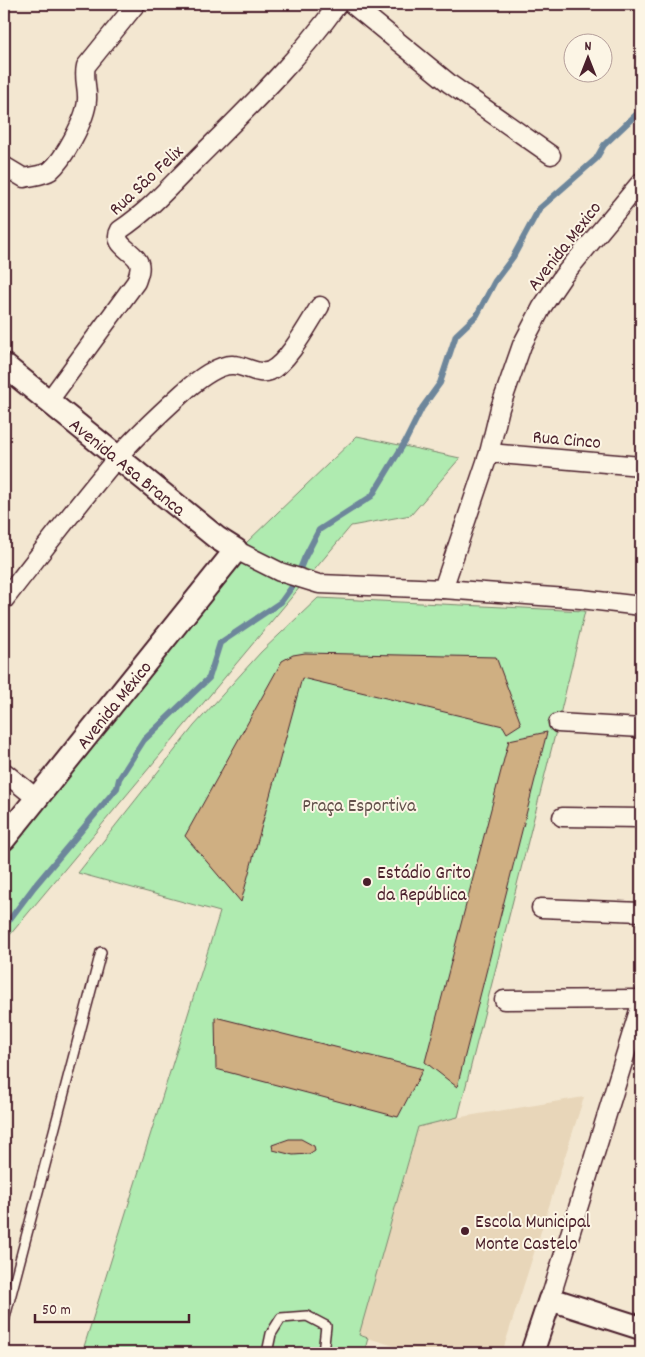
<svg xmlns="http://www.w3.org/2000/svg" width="645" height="1357" font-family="Dekko,sans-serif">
  <rect width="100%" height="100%" fill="#f3e7d1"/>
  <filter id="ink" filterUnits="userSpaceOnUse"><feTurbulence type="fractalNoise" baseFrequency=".02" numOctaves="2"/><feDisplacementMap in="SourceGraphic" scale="10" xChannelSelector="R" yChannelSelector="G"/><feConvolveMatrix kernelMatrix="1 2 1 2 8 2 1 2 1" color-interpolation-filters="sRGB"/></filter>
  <g filter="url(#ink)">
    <path fill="#e8d6b9" d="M584 1097 502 1353H417L358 1335 418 1127 443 1120Z"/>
    <g fill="#afebb0" stroke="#7c856e">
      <path d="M357 436 460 458 411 515 351 526 4 942V845L247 542Z"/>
      <path d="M318 598 585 611 558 723 458 1117 418 1127 359 1335 368 1338 364 1353H82L220 912 78 873 194 726 261 652Z"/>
    </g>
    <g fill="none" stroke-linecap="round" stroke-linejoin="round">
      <path stroke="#6d869b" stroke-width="6" d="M4 927 34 887 117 788 119 779 144 740 209 678 220 643 281 602 294 584 304 559 319 530 372 496 405 442 422 408 440 383 456 335 477 315 495 281 513 257 539 209 596 159 604 145 641 110"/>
    </g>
    <g fill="#cfaf82" stroke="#4a1f2b">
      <path d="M305 653 496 657 521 724 507 733 503 726 302 678 241 902 185 836 282 661 293 655Z"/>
      <path d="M547 732 457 1087 425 1062 509 740Z"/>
      <path d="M215 1017 423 1069 398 1117 216 1069Z"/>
      <path d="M289 1139H301L314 1146 315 1150 309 1154 293 1155 273 1150 272 1145Z"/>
    </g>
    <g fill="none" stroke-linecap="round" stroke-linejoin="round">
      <g stroke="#4a1f2b" stroke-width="12">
        <g id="service">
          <path d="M4 1321 101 952"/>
          <path d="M267 1353 271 1334 281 1318 307 1316 326 1326 323 1353"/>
        </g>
      </g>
      <g stroke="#4a1f2b" stroke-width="21">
        <g id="minor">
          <path d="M352 4 450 84 551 155"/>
          <path d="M4 166 24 178C32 176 44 175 50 171 64 159 86 119 87 100 88 88 83 78 86 66L136 4"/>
          <path d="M641 182 563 276 542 307 522 345 500 408 489 453 443 589 581 599 641 606"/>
          <path d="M48 402 136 282C138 276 141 269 139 263 135 251 111 245 120 230 150 210 173 183 198 158 247 109 298 60 338 4"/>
          <path d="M489 453 641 466"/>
          <path d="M236 550 280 572 319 584 443 589"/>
          <path d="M4 600C41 553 78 504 117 458 136 435 165 409 187 389 198 380 218 364 233 365 245 365 258 376 270 371 288 363 309 323 320 306"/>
          <path d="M558 723 641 728"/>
          <path d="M4 772 36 798"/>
          <path d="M562 817 641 818"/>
          <path d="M541 908 641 912"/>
          <path d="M504 1000 641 999"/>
          <path d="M550 1299 641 1004"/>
        </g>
      </g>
      <g stroke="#4a1f2b" stroke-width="26">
        <g id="tertiary">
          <path id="s1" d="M4 365 217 538 236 550 4 839"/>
          <path d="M532 1353 550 1299 641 1328"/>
        </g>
      </g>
      <use href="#service" stroke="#fcf5e5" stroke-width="9"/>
      <use href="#minor" stroke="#fcf5e5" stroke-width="18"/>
      <use href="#tertiary" stroke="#fcf5e5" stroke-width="22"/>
    </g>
  </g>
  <g fill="#4a1f2b" stroke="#fcf5e5" stroke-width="2">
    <circle cx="367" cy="882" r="5"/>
    <circle cx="465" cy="1231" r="5"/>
  </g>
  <g text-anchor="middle" stroke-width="4" stroke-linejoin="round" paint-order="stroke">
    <g font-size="19" fill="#4a1f2b" stroke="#fcf5e5">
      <text transform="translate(145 179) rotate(-43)" y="7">Rua São Felix</text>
      <text transform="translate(563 245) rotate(-52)" y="7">Avenida Mexico</text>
      <text transform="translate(567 438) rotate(5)" y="7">Rua Cinco</text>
      <text dy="7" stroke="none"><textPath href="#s1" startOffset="160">Avenida Asa Branca</textPath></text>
      <text transform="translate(113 704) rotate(-51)" y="7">Avenida México</text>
    </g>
    <g font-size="19" fill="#63524c" stroke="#fcf5e5">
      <text x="359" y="811">Praça Esportiva</text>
    </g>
    <g font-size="19" fill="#4a1f2b" stroke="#fcf5e5" text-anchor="start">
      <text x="377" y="878">Estádio Grito<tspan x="377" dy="22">da República</tspan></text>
      <text x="475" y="1227">Escola Municipal<tspan x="475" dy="22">Monte Castelo</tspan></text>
    </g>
  </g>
  <rect width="645" height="1357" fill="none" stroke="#fcf5e5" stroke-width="20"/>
  <rect x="10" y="10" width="625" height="1337" fill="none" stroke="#4a1f2b" stroke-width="2" filter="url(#ink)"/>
  <g transform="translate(588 58)"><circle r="24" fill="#fcf5e5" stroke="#b59f9b"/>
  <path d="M0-4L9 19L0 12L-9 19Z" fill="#4a1f2b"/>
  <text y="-8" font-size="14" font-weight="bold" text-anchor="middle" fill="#4a1f2b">N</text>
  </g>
  <path d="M35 1314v8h154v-8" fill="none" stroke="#4a1f2b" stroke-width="2.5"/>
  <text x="42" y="1314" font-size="15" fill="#4a1f2b" stroke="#fcf5e5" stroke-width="4" paint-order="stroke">50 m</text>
</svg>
